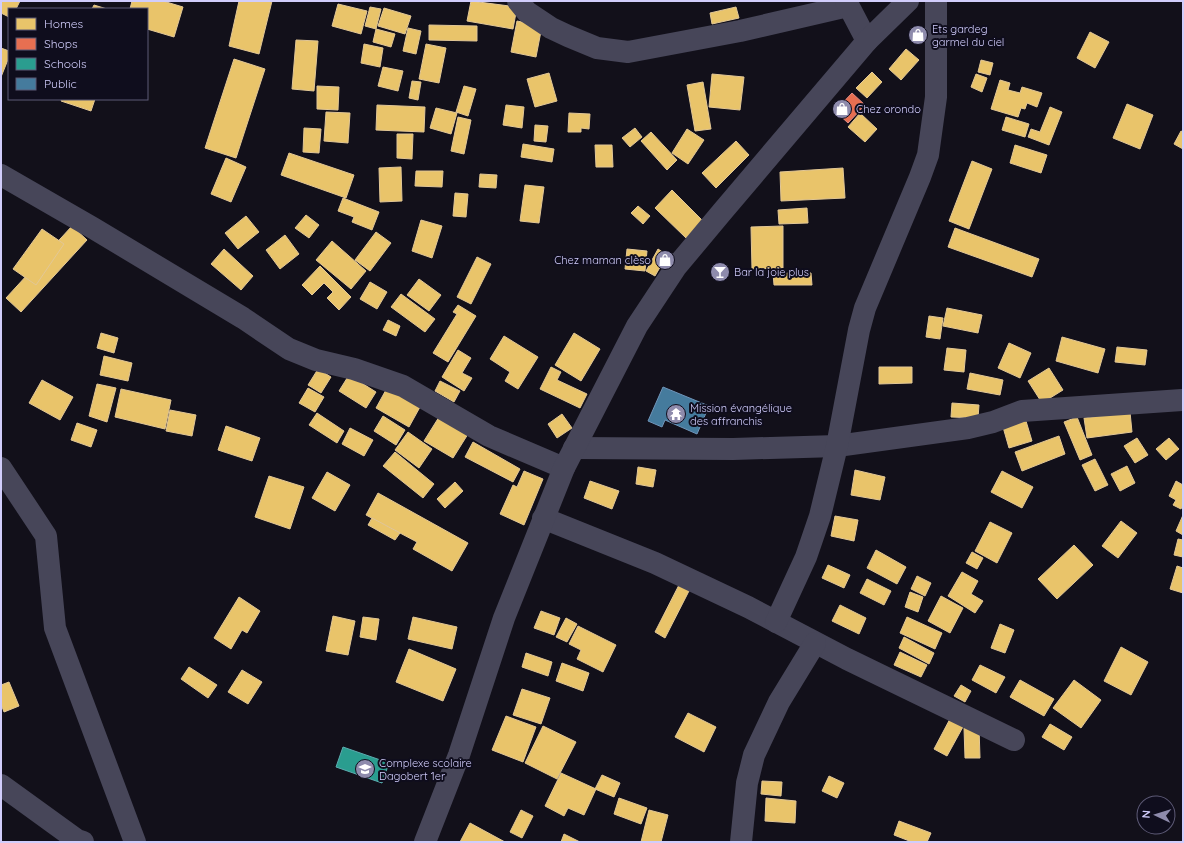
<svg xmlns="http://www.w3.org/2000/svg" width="1184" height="843" font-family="Quicksand,sans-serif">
  <rect width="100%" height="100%" fill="#12101a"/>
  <g fill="#e9c46a" stroke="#e2c796">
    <path d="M1 1H20L16 9H9V17L1 13Z"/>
    <path d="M132 1H163L183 7 174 37 147 29V9H130Z"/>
    <path d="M239 1H272L259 54 229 46Z"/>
    <path d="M471 1 517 7 513 29 467 21Z"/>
    <path d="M338 4 367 11 361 34 332 26Z"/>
    <path d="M94 5 107 9H92Z"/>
    <path d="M370 7 381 9 376 29 365 26Z"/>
    <path d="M736 7 739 18 712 24 710 13Z"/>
    <path d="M384 8 411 16 405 34 378 26Z"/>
    <path d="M517 21 542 26 536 57 511 52Z"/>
    <path d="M429 25 477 26V41L429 40Z"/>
    <path d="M408 28 421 31 416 54 403 51Z"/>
    <path d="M376 29 395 34 391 47 373 42Z"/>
    <path d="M1090 32 1109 42 1095 68 1077 58Z"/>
    <path d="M296 40 318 41 314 91 292 89Z"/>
    <path d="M364 44 383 48 380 67 361 63Z"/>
    <path d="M426 44 446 48 439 83 419 79Z"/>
    <path d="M1 48 9 51V57L1 77Z"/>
    <path d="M906 49 919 60 901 80 889 69Z"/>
    <path d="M234 59 265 69 236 158 205 148Z"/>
    <path d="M981 60 993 63 990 75 978 72Z"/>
    <path d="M383 67 403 71 398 91 378 86Z"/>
    <path d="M872 72 882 82 867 98 856 88Z"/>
    <path d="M549 73 557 101 535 107 527 79Z"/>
    <path d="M712 74 744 77 740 110 709 107Z"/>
    <path d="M976 74 987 78 982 92 971 87Z"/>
    <path d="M1000 80 1010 83 1008 90 1020 93 1022 87 1042 93 1037 107 1027 103 1025 109 1021 108 1018 117 991 109Z"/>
    <path d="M412 81 421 82 418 100 409 98Z"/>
    <path d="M703 82 711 129 695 131 687 85Z"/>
    <path d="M317 86 339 87 338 110 317 109Z"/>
    <path d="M464 86 476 89 468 116 456 112Z"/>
    <path d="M62 99H95L91 111 61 101Z"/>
    <path d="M1127 104 1153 115 1140 149 1113 138Z"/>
    <path d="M377 105 425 107 424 132 376 130Z"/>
    <path d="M506 105 524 107 522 128 503 125Z"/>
    <path d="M1050 107 1062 112 1049 145 1028 137 1031 129 1040 132Z"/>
    <path d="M436 108 457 113 451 134 430 128Z"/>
    <path d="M326 112 350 113 348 143 324 141Z"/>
    <path d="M569 113 590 114 589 129 581 128V132H568Z"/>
    <path d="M860 113 877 129 865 142 848 127Z"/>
    <path d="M458 117 471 120 464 154 451 151Z"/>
    <path d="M1006 117 1029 124 1025 137 1002 130Z"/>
    <path d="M535 125 548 126 546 142 534 141Z"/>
    <path d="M304 128 321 129 319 153 303 152Z"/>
    <path d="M635 128 642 137 630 147 622 138Z"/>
    <path d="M687 129 704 140 688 164 672 153Z"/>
    <path d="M1181 131 1183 132V149L1174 144Z"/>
    <path d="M651 132 677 160 667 170 641 141Z"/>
    <path d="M397 134H413L412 159 397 158Z"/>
    <path d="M736 141 749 155 716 188 702 173Z"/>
    <path d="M523 144 554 149 552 162 521 157Z"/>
    <path d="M595 145H612L613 167H596Z"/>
    <path d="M1015 145 1047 155 1041 173 1010 163Z"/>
    <path d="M289 153 354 175 346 198 281 175Z"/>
    <path d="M226 158 246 167 231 202 211 194Z"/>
    <path d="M972 161 992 169 969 229 949 221Z"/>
    <path d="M401 167 402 201 380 202 379 168Z"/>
    <path d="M843 168 845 198 781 201 780 172Z"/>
    <path d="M416 171H443L442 187 415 186Z"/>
    <path d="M480 174 497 175 496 188 479 187Z"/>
    <path d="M525 185 544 187 539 223 520 221Z"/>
    <path d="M672 190 703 221 686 238 655 208Z"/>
    <path d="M455 193 468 194 466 217 453 216Z"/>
    <path d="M343 198 379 212 372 230 352 222 354 217 338 211Z"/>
    <path d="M638 206 650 216 643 224 631 213Z"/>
    <path d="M807 208 808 223 779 224 778 210Z"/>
    <path d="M306 215 319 225 309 238 295 228Z"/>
    <path d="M246 216 259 232 238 249 225 233Z"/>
    <path d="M421 220 442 226 432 258 412 251Z"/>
    <path d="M72 226 87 240 21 312 6 298Z"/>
    <path d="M783 226V268L752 269 751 227Z"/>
    <path d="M955 228 1039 259 1032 277 948 247Z"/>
    <path d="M42 229 64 244 36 285 13 269Z"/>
    <path d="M376 232 391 243 370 271 355 260Z"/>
    <path d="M285 235 299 254 280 269 266 250Z"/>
    <path d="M332 241 366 271 351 289 316 260Z"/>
    <path d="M224 249 253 276 241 290 211 264Z"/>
    <path d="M627 249 647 251 645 271 625 269Z"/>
    <path d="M658 249 667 255 655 276 646 271Z"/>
    <path d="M477 257 491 264 471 304 457 297Z"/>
    <path d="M320 266 351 297 339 310 327 298 333 292 324 283 312 295 302 285Z"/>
    <path d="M773 273H811L812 285H774Z"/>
    <path d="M419 279 441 295 429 311 407 295Z"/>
    <path d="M370 282 387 292 377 309 360 299Z"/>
    <path d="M401 294 435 319 425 332 391 307Z"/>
    <path d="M458 305 476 316 448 362 433 353 457 314 453 312Z"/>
    <path d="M947 308 982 315 978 333 943 326Z"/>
    <path d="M929 316 943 318 940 339 926 337Z"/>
    <path d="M388 320 400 326 396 336 383 330Z"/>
    <path d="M101 333 118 338 114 353 97 348Z"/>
    <path d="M574 333 600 349 581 381 555 365Z"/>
    <path d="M504 336 538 357 518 389 505 381 510 372 490 359Z"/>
    <path d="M1062 337 1105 349 1098 373 1056 361Z"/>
    <path d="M1009 343 1031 353 1020 378 998 368Z"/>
    <path d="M1117 347 1147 350 1145 365 1115 362Z"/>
    <path d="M947 348 966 350 964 372 944 370Z"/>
    <path d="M458 350 471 358 462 373 472 378 464 391 442 377Z"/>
    <path d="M104 356 132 363 128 381 100 375Z"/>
    <path d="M551 367 561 372 557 380 587 394 580 408 540 389Z"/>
    <path d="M879 367H912V383L879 384Z"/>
    <path d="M1049 368 1063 390 1042 403 1028 381Z"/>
    <path d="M318 369 331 377 321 393 308 385Z"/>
    <path d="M970 373 1003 380 1000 395 967 389Z"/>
    <path d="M349 375 376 392 366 408 339 391Z"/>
    <path d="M42 380 73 397 60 420 29 403Z"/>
    <path d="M440 381 460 391 454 402 435 391Z"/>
    <path d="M97 384 116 388 107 422 89 416Z"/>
    <path d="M308 388 324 397 315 412 299 403Z"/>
    <path d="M387 388 420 407 409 427 376 408Z"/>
    <path d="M121 389 171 400 165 429 115 417Z"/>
    <path d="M952 403 979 405 978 418 951 417Z"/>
    <path d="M170 410 196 415 192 436 166 431Z"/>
    <path d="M1130 412 1132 432 1087 438 1084 418Z"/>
    <path d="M317 413 344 431 337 443 309 425Z"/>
    <path d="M562 414 572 428 557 438 548 424Z"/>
    <path d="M383 416 405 430 396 445 374 431Z"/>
    <path d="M439 417 468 434 453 458 424 441Z"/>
    <path d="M1077 417 1092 455 1080 460 1064 422Z"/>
    <path d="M1026 421 1032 441 1009 448 1003 427Z"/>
    <path d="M77 423 97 430 91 447 71 440Z"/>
    <path d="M226 426 260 438 252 461 218 450Z"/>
    <path d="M350 428 373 440 364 456 342 444Z"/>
    <path d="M408 432 432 449 419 468 395 450Z"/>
    <path d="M1059 436 1065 454 1022 471 1015 452Z"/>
    <path d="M1137 438 1148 455 1135 463 1124 446Z"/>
    <path d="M1169 438 1179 449 1166 460 1156 449Z"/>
    <path d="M473 442 520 469 513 482 465 457Z"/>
    <path d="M395 452 434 484 423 498 383 466Z"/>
    <path d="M1095 459 1108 485 1095 491 1082 465Z"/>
    <path d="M1127 466 1135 483 1120 491 1111 474Z"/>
    <path d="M638 467 656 470 653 487 636 484Z"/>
    <path d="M855 470 885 477 880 500 851 495Z"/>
    <path d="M524 471 543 479 524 525 500 514 513 485 517 487Z"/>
    <path d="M1002 471 1033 487 1022 508 991 492Z"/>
    <path d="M327 472 350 485 335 511 312 498Z"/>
    <path d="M269 476 304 487 290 529 255 517Z"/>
    <path d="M590 481 619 491 612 509 584 498Z"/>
    <path d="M1176 481 1183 485V504L1181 509 1173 505 1176 500 1169 496Z"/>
    <path d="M455 482 463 491 445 508 437 499Z"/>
    <path d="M378 493 468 543 452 571 413 549 417 542 366 515Z"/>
    <path d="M1183 515V535L1176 531Z"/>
    <path d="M835 516 858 520 854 541 831 536Z"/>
    <path d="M372 518 400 533 395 540 368 525Z"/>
    <path d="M1121 521 1137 533 1118 558 1102 546Z"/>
    <path d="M990 522 1012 533 997 563 975 551Z"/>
    <path d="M1178 539 1183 540V557L1174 555Z"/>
    <path d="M1074 545 1093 565 1057 599 1038 579Z"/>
    <path d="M876 550 906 567 897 584 867 568Z"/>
    <path d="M972 552 983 558 977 569 966 563Z"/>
    <path d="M828 565 850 575 844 588 822 578Z"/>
    <path d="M1177 566 1183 568V593L1170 589Z"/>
    <path d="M962 572 978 581 971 594 983 601 975 613 948 596Z"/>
    <path d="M917 576 931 583 925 596 911 589Z"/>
    <path d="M867 579 891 591 884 605 860 593Z"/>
    <path d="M681 581 691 587 665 638 655 632Z"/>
    <path d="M910 592 923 597 918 612 905 607Z"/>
    <path d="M941 596 963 608 950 633 928 621Z"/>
    <path d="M239 597 260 611 247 633 242 630 231 649 214 638Z"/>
    <path d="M840 605 866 618 859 634 832 621Z"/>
    <path d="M541 611 560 618 554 635 534 628Z"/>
    <path d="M333 616 355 621 348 655 326 651Z"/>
    <path d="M363 617 379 619 376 640 360 637Z"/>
    <path d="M413 617 457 627 452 649 408 639Z"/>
    <path d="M907 617 942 633 935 649 900 633Z"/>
    <path d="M566 618 577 624 567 642 556 637Z"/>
    <path d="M1000 624 1014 630 1005 653 991 648Z"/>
    <path d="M578 626 616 645 603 672 577 659 581 650 569 644Z"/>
    <path d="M904 637 934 653 929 664 899 648Z"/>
    <path d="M1121 647 1148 662 1131 695 1104 681Z"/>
    <path d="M409 649 456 669 443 701 396 682Z"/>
    <path d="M900 652 927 665 921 677 894 665Z"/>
    <path d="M526 653 552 662 548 676 522 667Z"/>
    <path d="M562 663 589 673 583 691 556 681Z"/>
    <path d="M980 665 1005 677 996 693 972 680Z"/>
    <path d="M189 667 217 685 208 698 181 679Z"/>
    <path d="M242 670 262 682 248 704 228 692Z"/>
    <path d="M1020 680 1054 699 1044 716 1010 697Z"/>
    <path d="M1074 680 1101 700 1081 728 1053 708Z"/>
    <path d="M9 682 19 706 4 712 1 704V685Z"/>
    <path d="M961 685 971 691 965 702 954 696Z"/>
    <path d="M522 689 550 698 541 724 513 715Z"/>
    <path d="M688 713 716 727 704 752 675 737Z"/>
    <path d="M506 716 536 727 523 762 492 750Z"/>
    <path d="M951 717 964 725 947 756 934 749Z"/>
    <path d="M1050 724 1072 737 1064 750 1042 737Z"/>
    <path d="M543 726 576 742 557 779 525 763Z"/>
    <path d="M979 727 980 758H965L964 728Z"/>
    <path d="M561 773 596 789 584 815 568 808 564 816 545 806Z"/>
    <path d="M602 775 620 783 614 797 595 789Z"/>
    <path d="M829 776 844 783 837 798 822 791Z"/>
    <path d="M762 781 782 782 781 796 761 794Z"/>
    <path d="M619 798 647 808 641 824 614 814Z"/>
    <path d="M766 798 796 801 795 823 765 821Z"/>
    <path d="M521 810 533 816 522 838 510 832Z"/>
    <path d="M649 810 668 815 661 842H641Z"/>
    <path d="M899 821 931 833 927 842H912L894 835Z"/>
    <path d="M470 823 505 842H460Z"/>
    <path d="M564 834 580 842H561Z"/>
  </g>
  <path fill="#e76f51" stroke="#e08b84" d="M852 93 865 105 848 123 835 111Z"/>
  <path fill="#2a9d8f" stroke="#5cabaf" d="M343 747 389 763 382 783 336 767Z"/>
  <path fill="#457b9d" stroke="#6f94b9" d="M663 387 709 406 697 434 665 420 662 427 648 421Z"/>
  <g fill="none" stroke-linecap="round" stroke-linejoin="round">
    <g stroke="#474659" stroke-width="22">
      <path d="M518 1 527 12 551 28 568 36 597 48 628 52 740 31 848 6"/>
      <path d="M846 1 867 41"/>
      <path d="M1 175 93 228 243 318 289 349 316 360 354 369 403 386 489 436 564 468"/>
      <path d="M574 448 733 449 837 446 968 428 993 422 1022 411 1182 400"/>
      <path d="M1 468 46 536 55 628 135 842"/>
      <path d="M543 518 655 563 748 607 847 659 1014 740"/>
      <path d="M776 622 806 557 820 516 837 446 859 330 865 308 920 177 928 155 936 97V1"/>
      <path d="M1 785 77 840 83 842"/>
      <path d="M425 842 459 755 504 618 564 468 637 326 676 267 722 212 867 41 908 1"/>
      <path d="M741 842 747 783 754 755 779 702 815 643"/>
    </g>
  </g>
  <defs>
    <g id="shop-disc" transform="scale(1)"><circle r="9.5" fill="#8e8bac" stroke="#0f0d1d"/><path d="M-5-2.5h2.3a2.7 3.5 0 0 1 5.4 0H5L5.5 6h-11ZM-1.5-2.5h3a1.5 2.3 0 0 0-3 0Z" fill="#fff"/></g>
    <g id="bar-disc" transform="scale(1)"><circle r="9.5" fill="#8e8bac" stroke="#0f0d1d"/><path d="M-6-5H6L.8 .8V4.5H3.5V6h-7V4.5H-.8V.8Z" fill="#fff"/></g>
    <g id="temple-disc" transform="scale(1)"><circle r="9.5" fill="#8e8bac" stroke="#0f0d1d"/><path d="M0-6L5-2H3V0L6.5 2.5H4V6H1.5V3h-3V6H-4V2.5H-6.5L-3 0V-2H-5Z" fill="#fff"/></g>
    <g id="school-disc" transform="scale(1)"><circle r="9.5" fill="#8e8bac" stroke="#0f0d1d"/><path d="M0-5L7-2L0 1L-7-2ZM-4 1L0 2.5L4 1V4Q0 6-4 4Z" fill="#fff"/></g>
  </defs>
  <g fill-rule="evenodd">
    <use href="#shop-disc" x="918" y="35"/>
    <use href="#shop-disc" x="842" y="109"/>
    <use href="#shop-disc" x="665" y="260"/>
    <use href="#bar-disc" x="720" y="272"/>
    <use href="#temple-disc" x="676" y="414"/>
    <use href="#school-disc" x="365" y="769"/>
  </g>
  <g text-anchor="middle" stroke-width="4" stroke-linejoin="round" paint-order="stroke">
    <g font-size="11" fill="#d1cdfb" stroke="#0f0d1d" text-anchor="start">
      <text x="932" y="33">Ets gardeg<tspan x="932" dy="13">garmel du ciel</tspan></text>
      <text x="856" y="113">Chez orondo</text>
      <text x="651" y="264" text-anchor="end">Chez maman clèso</text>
      <text x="734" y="276">Bar la joie plus</text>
      <text x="690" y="412">Mission évangélique<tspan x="690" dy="13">des affranchis</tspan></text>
      <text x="379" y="767">Complexe scolaire<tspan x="379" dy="13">Dagobert 1er</tspan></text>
    </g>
  </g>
  <rect width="1184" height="843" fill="none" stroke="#d1cdfb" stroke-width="4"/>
  <rect x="8" y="8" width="140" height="92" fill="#0f0d1d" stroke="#5d5a76"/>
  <rect x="16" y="18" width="20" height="12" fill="#e9c46a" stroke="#5d5a76"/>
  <text x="44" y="28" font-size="12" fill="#d1cdfb">Homes</text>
  <rect x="16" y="38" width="20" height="12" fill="#e76f51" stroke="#5d5a76"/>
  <text x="44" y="48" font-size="12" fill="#d1cdfb">Shops</text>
  <rect x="16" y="58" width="20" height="12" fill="#2a9d8f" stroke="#5d5a76"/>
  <text x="44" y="68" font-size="12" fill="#d1cdfb">Schools</text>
  <rect x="16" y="78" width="20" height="12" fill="#457b9d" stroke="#5d5a76"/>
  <text x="44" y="88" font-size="12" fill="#d1cdfb">Public</text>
  <g transform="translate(1156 815) rotate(274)"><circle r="19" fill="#0f0d1d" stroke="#5d5a76"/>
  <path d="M0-3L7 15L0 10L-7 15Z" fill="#8e8bac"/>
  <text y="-6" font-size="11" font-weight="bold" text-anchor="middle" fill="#d1cdfb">N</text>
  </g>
</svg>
